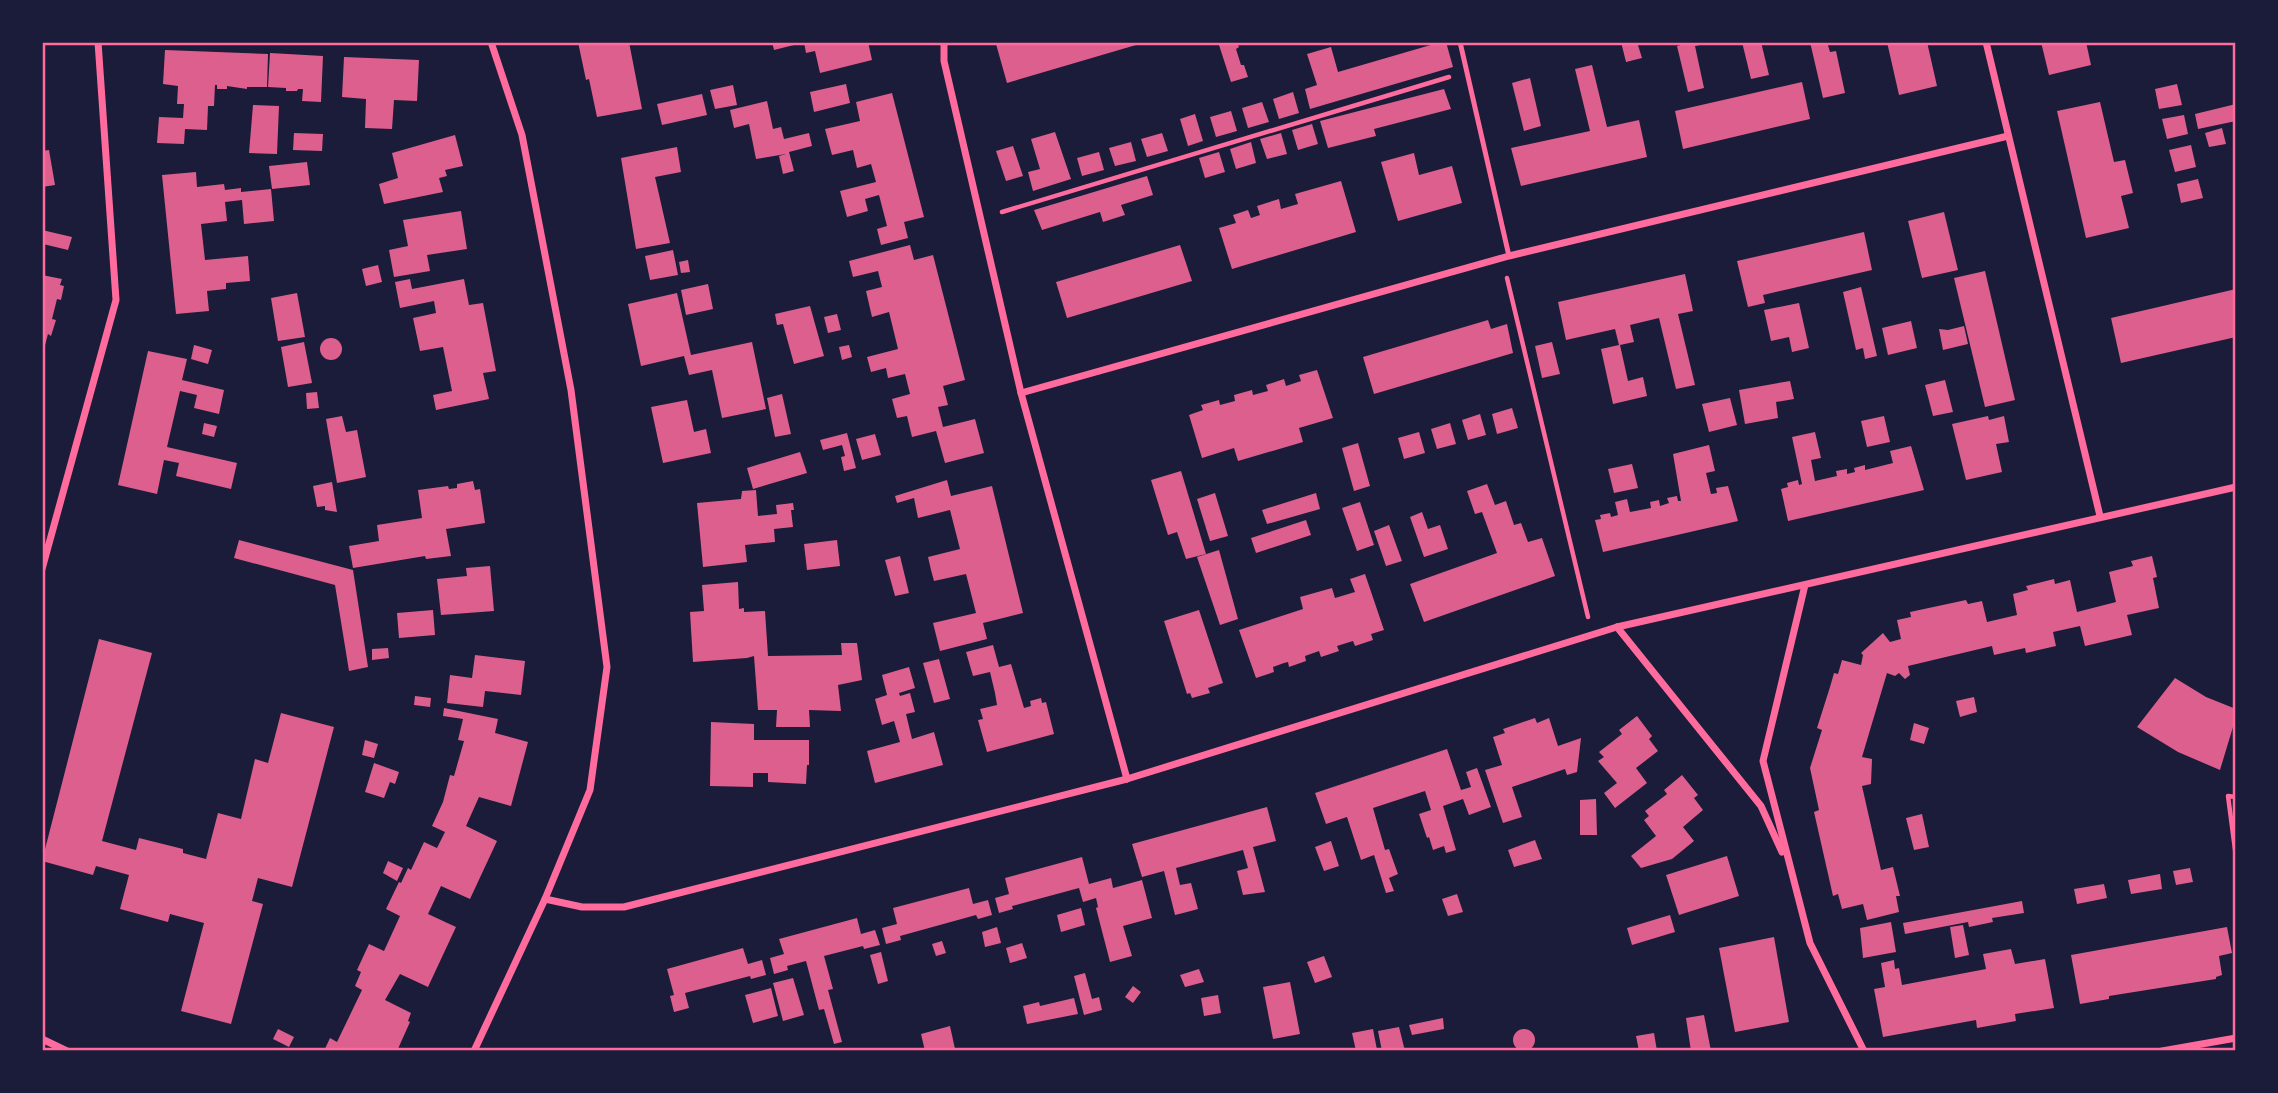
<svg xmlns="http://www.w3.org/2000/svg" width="2278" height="1093" font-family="'Asap Condensed',sans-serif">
  <rect width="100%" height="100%" fill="#1b1b3a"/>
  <g fill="#dd5f8e">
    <path d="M578 42H629L642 109 597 117 589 79 586 80Z"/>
    <path d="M772 42H802V43L774 50Z"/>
    <path d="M804 42H868L872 60 820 73 815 51 806 53Z"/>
    <path d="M1003 42H1135L1136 45 1007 83 996 44Z"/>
    <path d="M1229 42H1237L1239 47 1236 49 1241 65H1244L1248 77 1231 82 1219 45Z"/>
    <path d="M1441 42H1446L1453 67 1310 109 1305 89 1317 85 1307 54 1331 47 1338 72Z"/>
    <path d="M1621 42H1637L1642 58 1626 62Z"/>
    <path d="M1693 42 1710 43 1695 46 1704 88 1688 92 1677 46Z"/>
    <path d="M1742 42H1761L1769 75 1751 79Z"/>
    <path d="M1810 42H1827L1830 52 1836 51 1845 93 1823 98Z"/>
    <path d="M1887 42H1927L1937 86 1899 95Z"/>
    <path d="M2041 42H2086L2091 65 2049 75Z"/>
    <path d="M165 50 268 54 267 87H247V89L227 86V89H217V85H215L214 106H208L207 130 185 129 184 144 157 143 159 117 183 118 184 104H177L178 86 163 84Z"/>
    <path d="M270 53 323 56 321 102 302 101 303 89H298L297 91H286V88L268 87Z"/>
    <path d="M344 57 419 60 417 101 394 100 392 129 365 128 366 99 342 97Z"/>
    <path d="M1592 65 1607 127 1639 120 1647 157 1521 186 1511 148 1590 131 1575 69Z"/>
    <path d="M1530 78 1541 126 1524 131 1512 83Z"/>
    <path d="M1802 82 1810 119 1683 149 1675 111Z"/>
    <path d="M846 84 850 103 814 112 810 92Z"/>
    <path d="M2177 84 2182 105 2159 109 2155 89Z"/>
    <path d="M733 85 737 105 715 109 710 90Z"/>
    <path d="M1444 89 1451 109 1374 129 1376 136 1328 148 1320 121Z"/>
    <path d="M1293 92 1299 113 1279 119 1273 99Z"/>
    <path d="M892 93 924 217 904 222 908 238 881 245 877 229 887 226 879 195 865 199 868 211 847 217 840 191 876 182 871 164 857 168 853 150 832 155 825 129 860 121 856 102Z"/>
    <path d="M702 94 707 115 662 125 657 104Z"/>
    <path d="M767 101 773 129 781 127 784 139 809 133 812 146 789 152 794 171 783 174 779 156 786 154 756 159 749 124 734 128 730 110Z"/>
    <path d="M1262 102 1269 122 1248 128 1242 108Z"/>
    <path d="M2100 102 2114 162 2125 160 2133 193 2121 196 2129 228 2086 238 2057 111Z"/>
    <path d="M2236 104V121L2198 129 2195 114Z"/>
    <path d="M253 105 279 106 277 154 249 153Z"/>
    <path d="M1231 111 1237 131 1216 137 1210 117Z"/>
    <path d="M1195 114 1203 141 1188 146 1180 119Z"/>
    <path d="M2184 115 2188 134 2167 139 2162 119Z"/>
    <path d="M1312 124 1318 144 1298 150 1292 130Z"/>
    <path d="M2222 128 2226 144 2209 147 2205 133Z"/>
    <path d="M1055 132 1071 179 1033 191 1028 172 1040 169 1031 139Z"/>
    <path d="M294 133 323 134 322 151 293 150Z"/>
    <path d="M1162 133 1168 151 1147 157 1141 139Z"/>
    <path d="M1281 133 1287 154 1267 159 1260 139Z"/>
    <path d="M455 135 463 166 445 170 447 176 439 178 443 192 384 204 379 184 398 178 392 153Z"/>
    <path d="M1131 142 1136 161 1115 166 1109 148Z"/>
    <path d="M1251 142 1256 163 1236 169 1230 149Z"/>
    <path d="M2191 145 2196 167 2175 172 2169 150Z"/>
    <path d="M1013 146 1023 176 1006 181 996 151Z"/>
    <path d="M677 147 681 172 655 177 670 243 636 249 621 158Z"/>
    <path d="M49 150 55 185 42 187V151Z"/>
    <path d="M1099 152 1104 170 1082 176 1077 158Z"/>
    <path d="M1219 152 1225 172 1205 178 1199 158Z"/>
    <path d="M1414 153 1419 175 1452 166 1462 203 1398 221 1381 162Z"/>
    <path d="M307 162 310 185 272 189 269 166Z"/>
    <path d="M196 172 197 187 224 184 225 190 241 188V192L271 189 274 221 244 224 242 200 225 202 227 221 201 224 205 260 248 256 250 281 226 283V289L207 291 209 311 176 314 162 175Z"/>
    <path d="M1147 176 1153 195 1121 205 1125 215 1103 222 1100 212 1042 230 1034 210Z"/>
    <path d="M2198 179 2203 198 2181 203 2177 184Z"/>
    <path d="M1341 181 1356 232 1232 269 1219 228 1236 223 1233 215 1248 210 1251 218 1260 215 1257 206 1279 199 1281 209 1298 204 1295 194Z"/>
    <path d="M461 211 467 249 427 255 430 271 394 277 389 250 408 246 403 220Z"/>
    <path d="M1944 212 1958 270 1922 278 1908 221Z"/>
    <path d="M42 230 72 237 68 250 43 244Z"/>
    <path d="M1864 232 1872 270 1763 295 1765 303 1748 307 1737 261Z"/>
    <path d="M910 245 914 260 933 255 965 380 943 386 948 405 938 407 943 427 975 419 984 453 945 463 936 431 912 437 907 416 897 418 892 399 910 394 905 374 888 378 886 368 871 372 867 357 898 349 889 312 872 317 866 291 882 287 878 271 853 277 849 261Z"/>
    <path d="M1180 245 1192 281 1067 318 1056 282Z"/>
    <path d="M673 250 678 275 650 280 645 256Z"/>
    <path d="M688 260 690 272 681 273 679 262Z"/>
    <path d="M378 265 382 282 366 286 362 269Z"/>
    <path d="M1985 271 2015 400 1985 407 1954 278Z"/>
    <path d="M1685 274 1693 311 1678 314 1695 385 1676 389 1659 318 1630 325 1634 342 1620 345 1628 381 1643 377 1647 396 1613 404 1601 349 1619 345 1615 329 1566 340 1558 302Z"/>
    <path d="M42 275 62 279 60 285 64 286 61 300 57 299 52 319 56 320 51 336 48 334 44 349H42Z"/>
    <path d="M410 279 412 289 464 279 469 305 483 303 496 371 483 373 489 399 436 410 433 395 452 391 443 347 420 351 413 318 436 313 434 301 400 308 395 282Z"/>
    <path d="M708 284 713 309 686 315 681 290Z"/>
    <path d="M1861 287 1877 356 1865 359 1863 348 1856 350 1843 292Z"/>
    <path d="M2236 289V337L2121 363 2111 318Z"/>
    <path d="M297 293 305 337 278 341 271 298Z"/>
    <path d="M677 293 691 355 752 342 766 409 722 418 712 370 689 375 684 356 641 366 628 304Z"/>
    <path d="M1799 303 1809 348 1792 352 1789 337 1771 341 1764 310Z"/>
    <path d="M810 306 824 356 794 364 783 324 777 325 775 314Z"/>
    <path d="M837 314 841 330 828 333 824 317Z"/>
    <path d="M1488 320 1491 329 1507 324 1513 353 1374 394 1363 357Z"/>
    <path d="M1911 321 1917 348 1888 355 1882 328Z"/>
    <path d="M1964 326 1968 344 1943 350 1939 329 1948 330Z"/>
    <circle cx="331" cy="349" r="11"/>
    <path d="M304 342 312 383 288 387 281 347Z"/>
    <path d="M1552 342 1560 374 1542 378 1535 346Z"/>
    <path d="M194 345 212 350 208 364 191 359Z"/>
    <path d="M849 345 852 357 842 360 839 347Z"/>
    <path d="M148 351 187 359 182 380 224 390 219 414 194 408 197 395 180 391 167 447 237 463 231 489 176 476 179 463 164 460 157 494 118 485Z"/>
    <path d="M1317 370 1333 418 1299 428 1303 442 1238 461 1234 448 1202 458 1189 415 1203 410 1201 405 1219 400 1220 405 1235 401 1234 395 1252 390 1253 395 1268 391 1266 385 1284 379 1286 386 1301 381 1299 375Z"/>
    <path d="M1945 380 1953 412 1933 416 1925 385Z"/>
    <path d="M1790 381 1794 399 1776 402 1778 418 1745 424 1739 390Z"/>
    <path d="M317 392 319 408 307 409 306 393Z"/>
    <path d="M782 394 791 434 775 437 767 398Z"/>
    <path d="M1730 398 1737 425 1709 432 1702 404Z"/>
    <path d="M687 400 694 432 706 429 711 453 663 463 651 407Z"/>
    <path d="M1512 408 1518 428 1497 434 1492 414Z"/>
    <path d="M1480 414 1486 435 1468 440 1462 420Z"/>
    <path d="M342 416 346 432 357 430 366 477 337 483 326 419Z"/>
    <path d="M1884 416 1890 442 1867 447 1861 421Z"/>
    <path d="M1988 416 1989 420 2004 416 2009 442 1996 444 2002 472 1966 480 1952 424Z"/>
    <path d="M204 423 217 426 214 437 202 434Z"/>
    <path d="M1450 423 1456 444 1437 449 1431 429Z"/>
    <path d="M1419 432 1425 453 1404 459 1398 438Z"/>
    <path d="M1815 432 1821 458 1811 460 1815 481 1837 476 1836 471 1847 469V474L1855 472 1854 468 1865 465V470L1893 463 1890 451 1911 446 1924 490 1788 521 1781 489 1788 487 1787 483 1798 480 1799 485 1802 484 1792 437Z"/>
    <path d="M847 433 856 468 844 471 841 457 845 456 842 445 823 450 820 440Z"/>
    <path d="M875 434 881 455 862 460 856 439Z"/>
    <path d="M1358 443 1370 486 1354 491 1342 448Z"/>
    <path d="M1709 445 1715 471 1706 473 1711 494 1717 493 1716 488 1728 486 1738 521 1603 552 1595 520 1601 519 1600 515 1610 513 1611 517 1618 515 1615 502 1627 499 1630 512 1651 508 1650 502 1659 500 1660 506 1669 503 1667 498 1677 496 1678 501H1681L1673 454Z"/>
    <path d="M800 452 807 473 753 489 747 468Z"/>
    <path d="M1632 464 1638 488 1614 493 1608 469Z"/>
    <path d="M1181 471 1206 554 1186 559 1177 532 1168 535 1151 480Z"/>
    <path d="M947 480 951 496 992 486 1023 613 983 623 987 639 940 651 933 623 976 613 966 574 934 581 931 570 928 557 960 549 950 510 918 518 914 498 897 503 895 496Z"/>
    <path d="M473 481 475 490 480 489 485 523 446 529 451 556 426 559 425 556 353 568 349 546 379 541 377 525 422 518 418 490 448 486 449 489 457 488V484Z"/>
    <path d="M332 482 337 512 325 510V506L317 507 313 486Z"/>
    <path d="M1487 484 1495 505 1506 501 1514 525 1521 523 1528 542 1542 538 1555 576 1424 622 1410 584 1497 553 1482 512 1475 514 1467 491Z"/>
    <path d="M756 490 758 516 777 514 776 505 793 503 794 510H791L793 527 774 529 775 542 745 545 747 562 703 567 697 503 741 499 742 491Z"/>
    <path d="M1215 493 1228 536 1210 541 1197 499Z"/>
    <path d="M1316 493 1320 509 1267 524 1262 510Z"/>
    <path d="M1360 502 1374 545 1357 551 1342 508Z"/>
    <path d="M1422 512 1428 529 1440 525 1448 549 1424 557 1410 517Z"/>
    <path d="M1306 520 1311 535 1256 553 1251 538Z"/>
    <path d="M1389 525 1402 561 1386 566 1374 531Z"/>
    <path d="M239 540 353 570 368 667 349 671 335 585 234 558Z"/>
    <path d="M837 540 840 566 807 570 804 544Z"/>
    <path d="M1219 550 1238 619 1220 625 1197 557Z"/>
    <path d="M900 556 909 593 895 596 885 560Z"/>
    <path d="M2152 556 2157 577 2153 578 2159 608 2127 615 2132 635 2085 646 2080 626 2053 632 2056 646 2026 653 2025 648 1994 655 1992 646 1908 666 1910 675 1905 679 1899 673 1895 676 1887 673 1862 757 1872 759 1871 784 1862 786 1881 870 1893 867 1900 896H1896L1899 912 1867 920 1863 904 1842 909 1838 894 1833 896 1814 812 1819 810 1810 768 1822 730 1817 728 1830 687 1834 673 1838 674 1842 660 1861 665 1863 655 1861 653 1883 633 1890 642 1901 639 1897 620 1911 617 1910 612 1966 600 1968 604 1982 601 1987 622 2017 615 2013 594 2028 590 2026 586 2054 579 2055 584 2070 580 2077 612 2116 602 2109 572 2133 566 2131 561Z"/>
    <path d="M490 566 494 611 441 615 437 579 467 576 466 568Z"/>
    <path d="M1365 574 1384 630 1371 634 1373 640 1355 646 1353 641 1337 646 1339 651 1321 657 1319 651 1305 656 1306 661 1289 667 1288 662 1284 663 1273 667 1274 672 1256 678 1239 630 1303 609 1300 597 1332 588 1335 598 1355 592 1350 579Z"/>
    <path d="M738 582 739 609 744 608V612L765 611 768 656 842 655 841 643H857L862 680 838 685 841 711 809 710 810 727H776L777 710H758L754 656 747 658 693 662 690 612 704 611 702 585Z"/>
    <path d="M433 610 435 635 399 638 397 613Z"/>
    <path d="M1199 610 1223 683 1208 688 1210 693 1192 698 1190 693 1187 694 1164 621Z"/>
    <path d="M99 639 152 653 102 841 136 850 139 838 183 849V853L206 859 218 813 241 819 255 759 268 763 281 713 334 727 292 887 258 878 252 901 263 904 231 1024 181 1011 204 923 170 914 168 922 120 909 129 875 96 866 93 875 42 861Z"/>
    <path d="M993 645 999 667 1011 664 1024 708 1031 706 1030 701 1041 698 1042 703 1046 702 1054 734 987 752 978 720 983 719 980 709 997 705 995 693 990 672 973 676 966 652Z"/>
    <path d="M388 648 389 658 372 660V649Z"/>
    <path d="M475 655 525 661 521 695 485 691 483 707 447 703 450 675 472 678Z"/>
    <path d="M939 659 950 699 934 703 923 663Z"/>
    <path d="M909 667 915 688 899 693 900 696 910 693 915 712 906 714 912 739 934 732 943 765 875 783 867 751 900 742 894 721 882 725 875 699 887 695 882 675Z"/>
    <path d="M2175 678 2206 697 2236 709V717L2220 770 2178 752 2137 727Z"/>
    <path d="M415 696 431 698 430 707 414 705Z"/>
    <path d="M1974 697 1977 712 1960 717 1956 701Z"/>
    <path d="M444 708 498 719 495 733 528 742 511 806 479 797 466 826 497 841 470 899 441 886 428 914 456 927 428 987 400 974 385 1000 411 1013 408 1021 410 1022 397 1051H324L330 1038 337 1042 362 990 355 986 361 972 357 970 369 944 384 951 400 916 386 909 399 882 401 883 408 868 411 870 424 842 437 848 445 832 432 826 443 802 450 775 454 776 464 741 458 740 463 719 443 716Z"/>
    <path d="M1637 716 1652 736 1649 739 1658 751 1636 768 1647 783 1615 808 1604 793 1617 783 1598 761 1604 757 1599 752 1622 734 1619 730Z"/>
    <path d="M1535 718 1537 723 1549 718 1558 746 1581 738 1577 772 1567 775 1565 769 1512 787 1522 817 1503 823 1485 770 1502 765 1493 737 1505 733 1503 729Z"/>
    <path d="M711 722 754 724V740H809V765H807L806 784 768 782V773H753V787L710 786Z"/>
    <path d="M1914 723 1929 728 1924 744 1910 740Z"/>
    <path d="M365 740 378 744 374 758 362 755Z"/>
    <path d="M1447 749 1461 790 1471 787 1466 772 1477 768 1491 807 1469 815 1463 799 1443 806 1456 850 1446 853 1444 846 1433 850 1429 837 1427 838 1419 814 1431 810 1425 791 1373 808 1385 850 1389 849 1398 874 1389 878 1394 891 1386 893 1374 855 1361 860 1347 817 1326 824 1315 793Z"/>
    <path d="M374 763 399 772 395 784 390 782 384 798 365 792Z"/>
    <path d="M1682 775 1698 795 1694 798 1703 810 1683 827 1694 841 1672 859 1641 868 1631 856 1656 836 1644 820 1649 816 1645 811 1667 794 1664 790Z"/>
    <path d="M1596 799 1597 835H1580V800Z"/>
    <path d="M1267 807 1276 841 1253 847 1265 892 1243 895 1237 871 1248 868 1243 850 1176 868 1180 885 1191 883 1198 909 1187 912 1175 915 1164 871 1142 877 1132 844Z"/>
    <path d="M1922 814 1929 847 1914 850 1906 818Z"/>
    <path d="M1535 840 1542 859 1514 867 1508 850Z"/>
    <path d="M1331 841 1339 866 1324 871 1315 847Z"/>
    <path d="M1727 856 1739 896 1679 915 1666 875Z"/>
    <path d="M1082 857 1089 884 1111 878 1113 888 1142 880 1152 918 1123 926 1132 956 1110 962 1096 908 1098 907 1096 898 1083 902 1079 888 1012 906 1013 909 999 913 995 898 1009 894 1005 878Z"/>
    <path d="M388 861 403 868 397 881 383 873Z"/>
    <path d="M2190 868 2193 882 2176 885 2173 871Z"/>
    <path d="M2160 874 2162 889 2131 894 2128 880Z"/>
    <path d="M2104 884 2107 898 2077 904 2074 889Z"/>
    <path d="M969 888 973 904 988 900 992 915 978 919 976 915 900 936 901 940 886 944 882 928 897 924 893 908Z"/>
    <path d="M1457 894 1463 912 1448 916 1442 899Z"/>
    <path d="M2022 901 2024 913 1992 918 1993 922 1969 927 1968 922 1905 934 1903 923Z"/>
    <path d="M1081 908 1085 925 1061 932 1057 915Z"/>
    <path d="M1670 915 1675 932 1632 945 1627 928Z"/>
    <path d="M857 918 861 934 875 930 880 945 864 949 863 946 824 956 833 989 828 990 842 1042 834 1044 824 1009 819 1010 806 961 787 966 788 970 774 974 770 958 784 954 779 939Z"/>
    <path d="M1891 922 1896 952 1863 958 1860 928Z"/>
    <path d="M1963 925 1969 955 1955 958 1950 927Z"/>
    <path d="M997 927 1001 943 985 947 982 932Z"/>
    <path d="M2227 927 2232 953 2219 956 2222 975 2216 977V979L2109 996V999L2080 1004 2071 955Z"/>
    <path d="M1774 937 1789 1022 1735 1032 1719 948Z"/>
    <path d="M942 941 946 953 936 956 932 944Z"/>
    <path d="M1022 943 1027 958 1010 963 1006 948Z"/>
    <path d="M743 948 748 964 762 960 766 975 751 979 750 976 685 993 689 1008 674 1012 670 996 674 995 667 969Z"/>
    <path d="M2011 949 2015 964 2045 959 2054 1008 2015 1014 2016 1021 1977 1028 1976 1020 1883 1037 1874 989 1885 987 1881 963 1894 960 1895 969 1899 968 1902 985 1986 969 1983 954Z"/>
    <path d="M881 952 888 981 878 984 870 955Z"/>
    <path d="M1324 956 1332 977 1315 983 1307 962Z"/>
    <path d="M1199 969 1204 982 1185 987 1180 975Z"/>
    <path d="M1085 973 1092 999 1099 997 1102 1010 1084 1015 1074 976Z"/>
    <path d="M793 978 804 1015 783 1021 773 983Z"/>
    <path d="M1290 982 1300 1034 1273 1039 1263 987Z"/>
    <path d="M1133 986 1141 992 1133 1003 1125 997Z"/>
    <path d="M771 988 778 1016 753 1023 745 995Z"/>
    <path d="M1218 995 1221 1013 1204 1016 1201 998Z"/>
    <path d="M1074 998 1078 1014 1027 1024 1023 1006 1039 1002 1040 1006Z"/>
    <path d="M1704 1015 1711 1051H1691L1686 1018Z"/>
    <path d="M1443 1018 1444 1029 1412 1035 1409 1025Z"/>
    <path d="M950 1026 955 1049 925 1051 921 1034Z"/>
    <path d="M1399 1027 1405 1051H1382L1378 1031Z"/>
    <circle cx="1524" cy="1040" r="11"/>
    <path d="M278 1029 294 1037 289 1047 273 1039Z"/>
    <path d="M1373 1029 1377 1050 1356 1051 1352 1033Z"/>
    <path d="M1654 1033 1657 1051H1639L1636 1036Z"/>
  </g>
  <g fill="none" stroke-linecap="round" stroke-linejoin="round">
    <g stroke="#ff6b9d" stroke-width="4.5">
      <path d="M1002 212 1449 77"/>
      <path d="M1507 278 1588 617"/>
      <path d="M2236 797 2228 796 2236 857"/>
    </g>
    <path stroke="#ff6b9d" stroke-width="5" d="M1460 42 1509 256"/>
    <g stroke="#ff6b9d" stroke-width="7">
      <path d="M944 42V61L1021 393 1127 779"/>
      <path d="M1986 42 2100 516"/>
      <path d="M1021 393 1509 256 2008 136"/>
      <path d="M42 569 116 300 98 42"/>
      <path d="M1805 585 1763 761 1810 943 1864 1051"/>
      <path d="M1617 627 1761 806 1782 852"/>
      <path d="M545 899 582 907H624L1127 779 1617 627 2236 487"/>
      <path d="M42 1039 67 1051"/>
      <path d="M474 1051 545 899 590 790 607 667 571 390 522 135 491 42"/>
      <path d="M2162 1051 2236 1038"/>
    </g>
  </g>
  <rect width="2278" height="1093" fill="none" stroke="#1b1b3a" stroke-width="88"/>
  <rect x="44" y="44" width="2190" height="1005" fill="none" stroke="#ff6b9d" stroke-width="2.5"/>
</svg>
